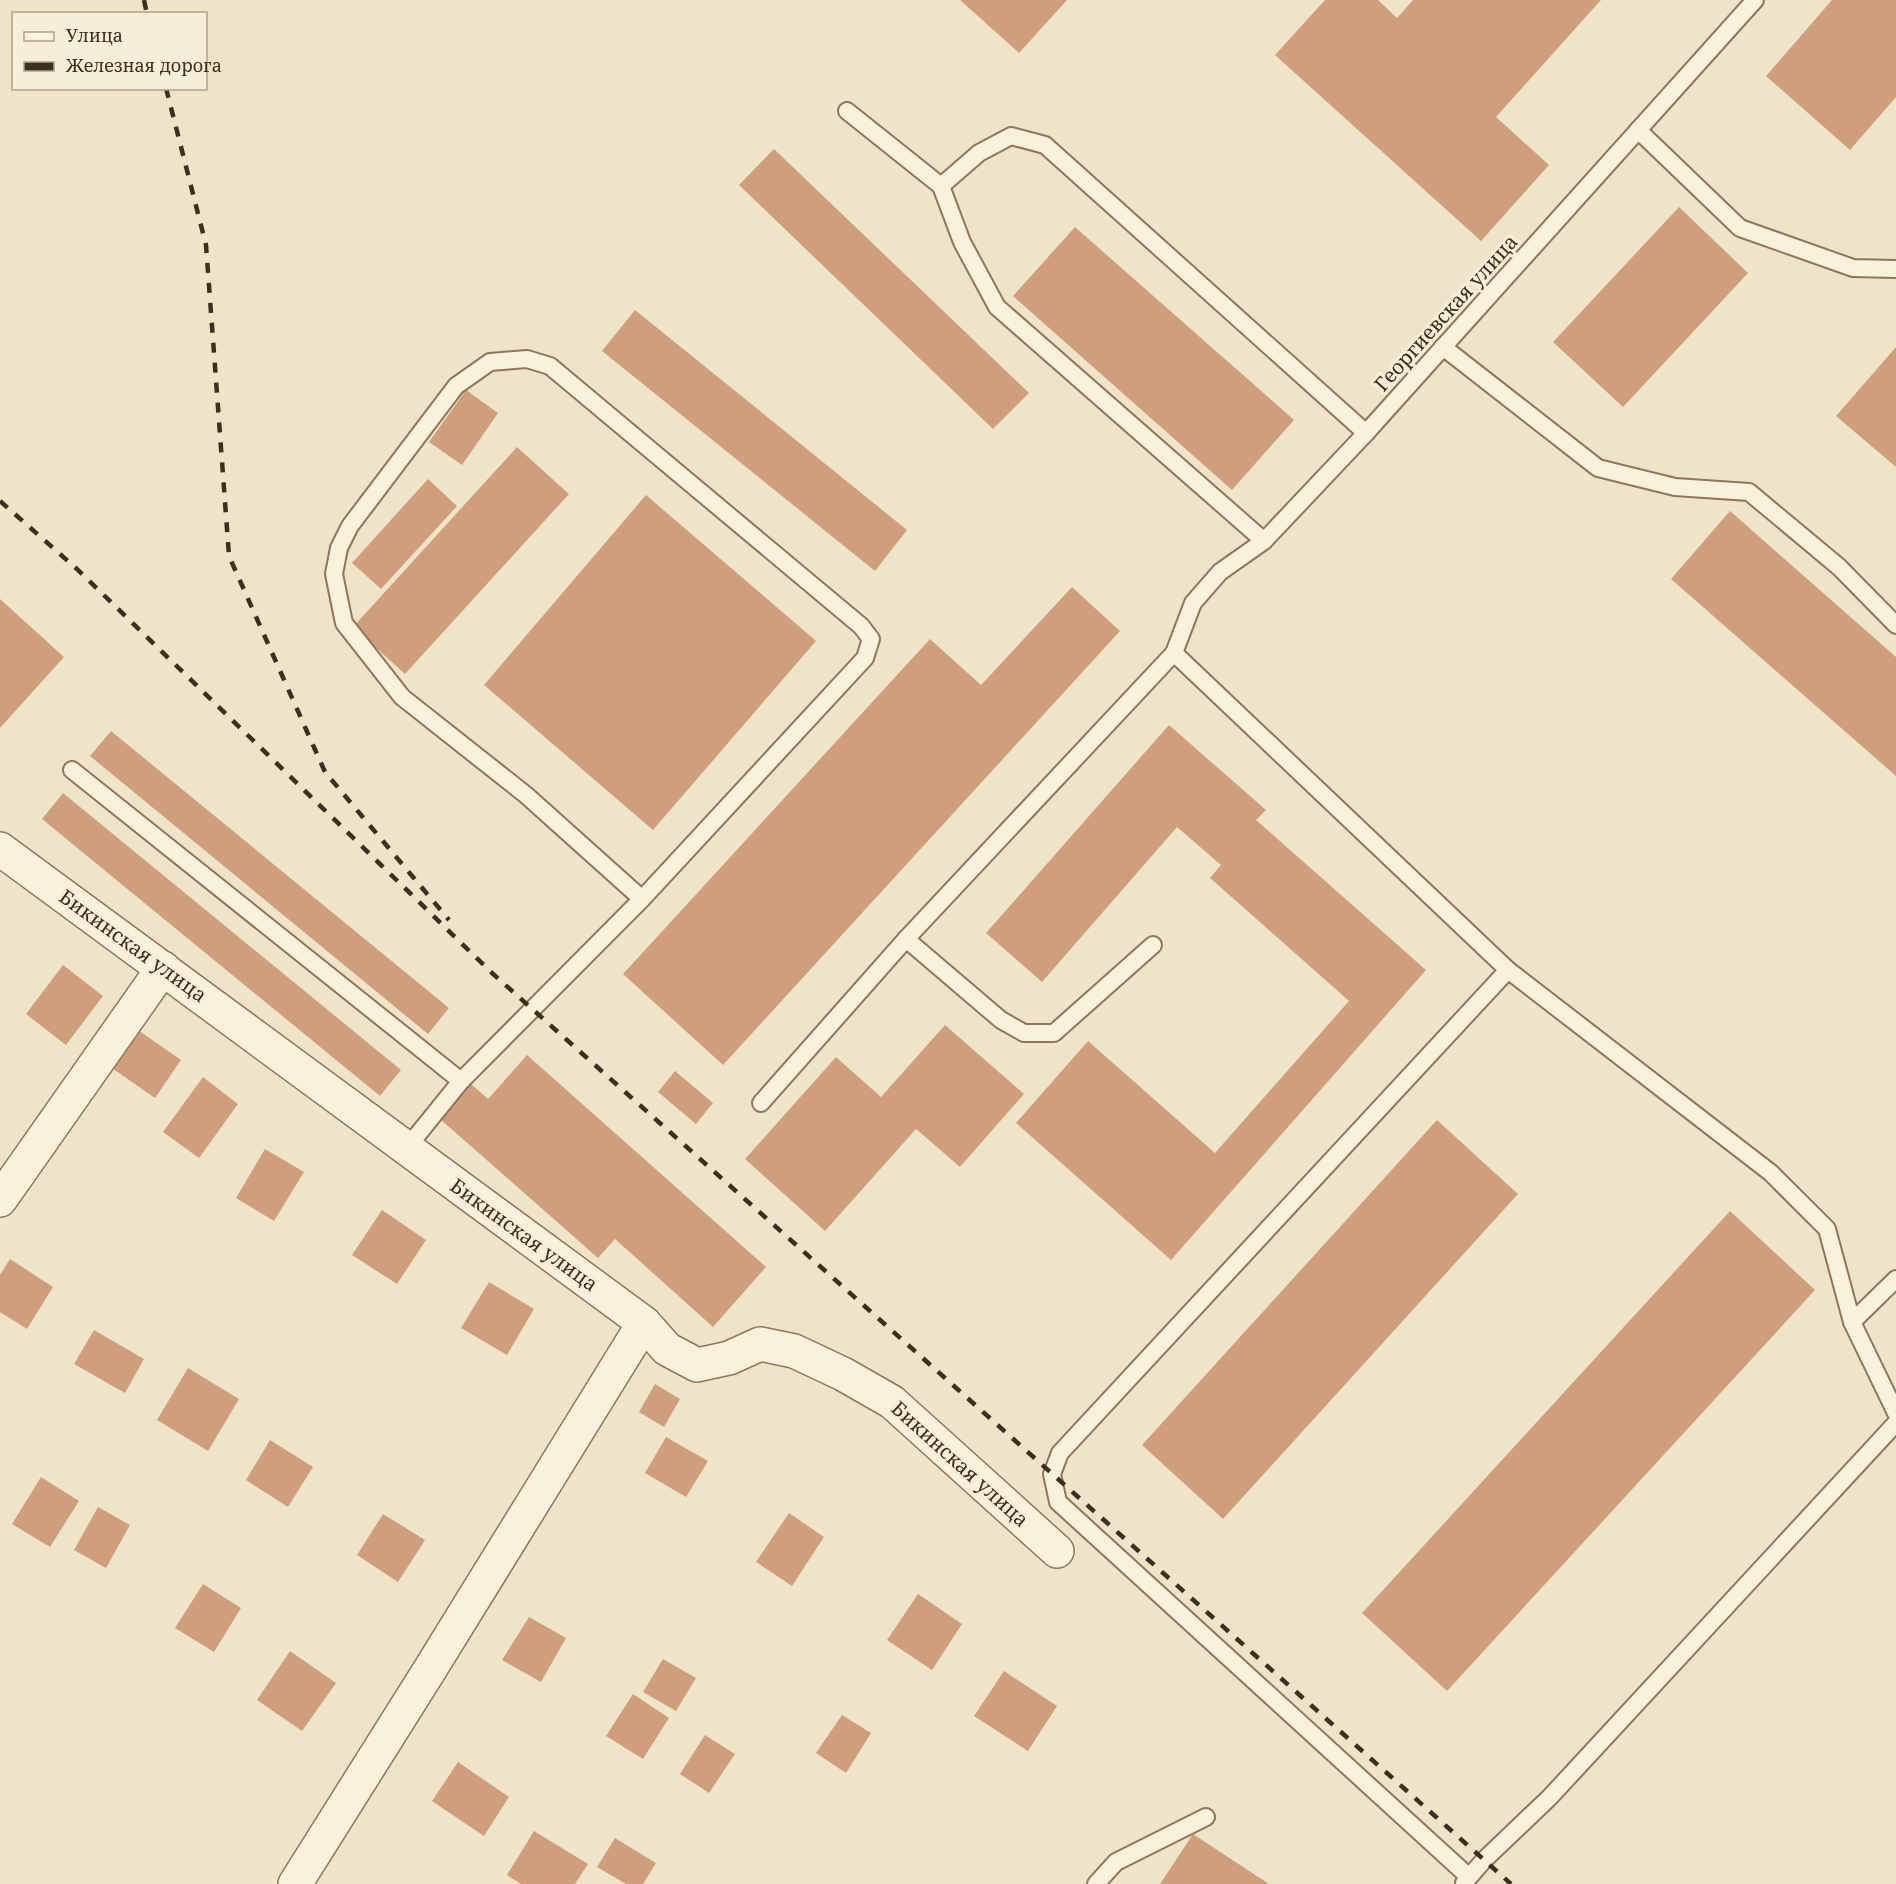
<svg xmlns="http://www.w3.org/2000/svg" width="1896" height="1884" font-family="'Noto Serif',serif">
  <rect width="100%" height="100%" fill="#f0e4c8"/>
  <g fill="#cf9f7d">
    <path d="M960 0H1067L1019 53Z"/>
    <path d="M1325 0H1378L1397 18 1413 0H1601L1496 117 1549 165 1481 241 1275 55Z"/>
    <path d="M1832 0H1896V97L1850 150 1766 76Z"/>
    <path d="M774 149 1029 393 993 429 739 185Z"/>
    <path d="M1679 207 1748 273 1623 407 1553 342Z"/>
    <path d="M1075 227 1294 420 1232 490 1013 296Z"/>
    <path d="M635 310 907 530 875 571 602 351Z"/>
    <path d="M1896 347V467L1836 416Z"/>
    <path d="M466 390 498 413 462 465 429 442Z"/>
    <path d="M517 447 569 494 405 674 353 627Z"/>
    <path d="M428 479 457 506 381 589 352 563Z"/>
    <path d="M646 495 816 641 653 830 484 685Z"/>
    <path d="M1730 511 1896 657V776L1671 579Z"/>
    <path d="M1072 587 1120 631 723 1065 623 974 930 639 981 685Z"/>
    <path d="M0 599 64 657 0 728Z"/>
    <path d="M1169 725 1266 810 1256 820 1426 970 1171 1260 1016 1123 1088 1041 1215 1153 1349 1001 1210 878 1221 865 1177 827 1042 982 986 933Z"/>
    <path d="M111 731 449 1008 428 1034 90 756Z"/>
    <path d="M63 793 401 1070 380 1096 42 819Z"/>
    <path d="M63 965 103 996 66 1045 26 1014Z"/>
    <path d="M945 1025 1024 1094 960 1167 916 1129 825 1231 745 1159 836 1057 881 1097Z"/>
    <path d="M135 1028 181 1060 155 1098 109 1066Z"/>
    <path d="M527 1055 766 1267 713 1327 615 1239 598 1258 440 1119 471 1084 488 1099Z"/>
    <path d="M675 1071 713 1103 696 1124 658 1092Z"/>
    <path d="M203 1077 238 1104 199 1158 163 1132Z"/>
    <path d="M1437 1120 1518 1194 1223 1519 1142 1445Z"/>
    <path d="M265 1149 304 1172 274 1221 236 1198Z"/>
    <path d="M382 1210 426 1240 397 1284 352 1255Z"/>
    <path d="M1730 1211 1815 1290 1447 1691 1362 1613Z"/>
    <path d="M10 1259 53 1287 27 1329 0 1312V1275Z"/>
    <path d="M489 1282 534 1309 507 1355 461 1328Z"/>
    <path d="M94 1330 144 1359 125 1393 74 1364Z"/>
    <path d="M188 1368 239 1399 208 1451 157 1420Z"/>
    <path d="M655 1384 680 1399 664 1427 639 1412Z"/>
    <path d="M666 1437 708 1461 686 1497 645 1473Z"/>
    <path d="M270 1440 313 1467 288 1507 246 1480Z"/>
    <path d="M41 1477 79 1501 50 1547 12 1524Z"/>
    <path d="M98 1507 130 1525 106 1568 74 1550Z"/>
    <path d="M789 1513 824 1537 792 1586 756 1562Z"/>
    <path d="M383 1514 425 1540 398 1582 357 1555Z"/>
    <path d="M203 1584 241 1608 214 1652 175 1628Z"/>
    <path d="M918 1594 962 1624 932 1670 887 1640Z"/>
    <path d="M529 1617 566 1638 541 1682 502 1660Z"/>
    <path d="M290 1651 336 1683 302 1731 257 1700Z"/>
    <path d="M663 1659 696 1678 676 1711 643 1692Z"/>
    <path d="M1004 1671 1057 1706 1028 1751 974 1716Z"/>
    <path d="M633 1694 669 1718 643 1759 606 1736Z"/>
    <path d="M842 1715 871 1733 846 1773 816 1753Z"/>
    <path d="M705 1735 735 1754 709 1793 680 1774Z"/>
    <path d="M458 1762 509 1797 484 1836 432 1801Z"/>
    <path d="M534 1831 588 1864 575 1884H521L507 1875Z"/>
    <path d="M1193 1834 1269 1884H1160Z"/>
    <path d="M615 1838 656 1863 643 1884H626L597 1867Z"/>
  </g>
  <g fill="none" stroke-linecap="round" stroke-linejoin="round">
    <g stroke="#8d765c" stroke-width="20">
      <g id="service">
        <path d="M847 111 941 186 979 153 1011 136 1045 145 1366 433"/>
        <path d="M1638 130 1740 228 1853 268 1896 269"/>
        <path d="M941 186 962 242 997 307 1264 541"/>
        <path d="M1443 347 1598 468 1675 487 1749 492 1839 567 1896 625"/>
        <path d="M1174 653 1508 970"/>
        <path d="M72 770 461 1081"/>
        <path d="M906 939 1001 1020 1024 1033H1054L1153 945"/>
        <path d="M761 1103 906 939 1174 653 1193 603 1220 572 1264 541 1366 433 1755 0"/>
        <path d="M406 1149 461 1081 642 899 865 658 871 639 861 626 550 366 527 359 490 362 456 386 350 526 339 548 334 574 344 623 402 697 526 795 642 899"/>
        <path d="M1852 1322 1896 1279"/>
        <path d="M1469 1877 1058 1502 1052 1474 1060 1453 1508 970 1771 1173 1827 1229 1852 1322 1896 1413"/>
        <path d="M1464 1883 1484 1860 1550 1797 1896 1423"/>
        <path d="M1096 1884 1116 1862 1206 1817"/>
      </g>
    </g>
    <g stroke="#8d765c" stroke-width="36">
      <g id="minor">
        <path d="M0 849 644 1323 667 1349 697 1365 729 1358 760 1344 794 1351 843 1374 892 1402 1057 1551"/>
        <path d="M0 1200 163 968"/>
        <path d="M295 1884 429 1671 644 1323"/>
      </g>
    </g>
    <use href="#service" stroke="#faf1dc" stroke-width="16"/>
    <use href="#minor" stroke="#faf1dc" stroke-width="33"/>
    <g stroke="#3d2e20" stroke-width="4.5" stroke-dasharray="10 10" stroke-linecap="butt">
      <path d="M144 0 147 14"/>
      <path d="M166 88 206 245 229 556 325 772 449 920"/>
      <path d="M0 501 77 569 492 973 1511 1884"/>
    </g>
  </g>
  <g text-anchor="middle" stroke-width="6" stroke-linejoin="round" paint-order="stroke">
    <g font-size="20" fill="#3d2e20" stroke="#f7eed8">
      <text transform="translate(1446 313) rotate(-48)" y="7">Георгиевская улица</text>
      <text transform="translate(133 946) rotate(36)" y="7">Бикинская улица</text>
      <text transform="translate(524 1235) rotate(36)" y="7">Бикинская улица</text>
      <text transform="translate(960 1464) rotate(42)" y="7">Бикинская улица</text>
    </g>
  </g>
  <rect x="12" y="12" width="195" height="78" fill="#f7eed8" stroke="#ada18e" stroke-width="1.5"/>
  <rect x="24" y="32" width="30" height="9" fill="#faf1dc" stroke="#ada18e" stroke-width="1.5"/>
  <text x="66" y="42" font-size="18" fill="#3d2e20">Улица</text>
  <rect x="24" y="62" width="30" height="9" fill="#3d2e20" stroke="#ada18e" stroke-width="1.5"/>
  <text x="66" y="72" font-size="18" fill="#3d2e20">Железная дорога</text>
</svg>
